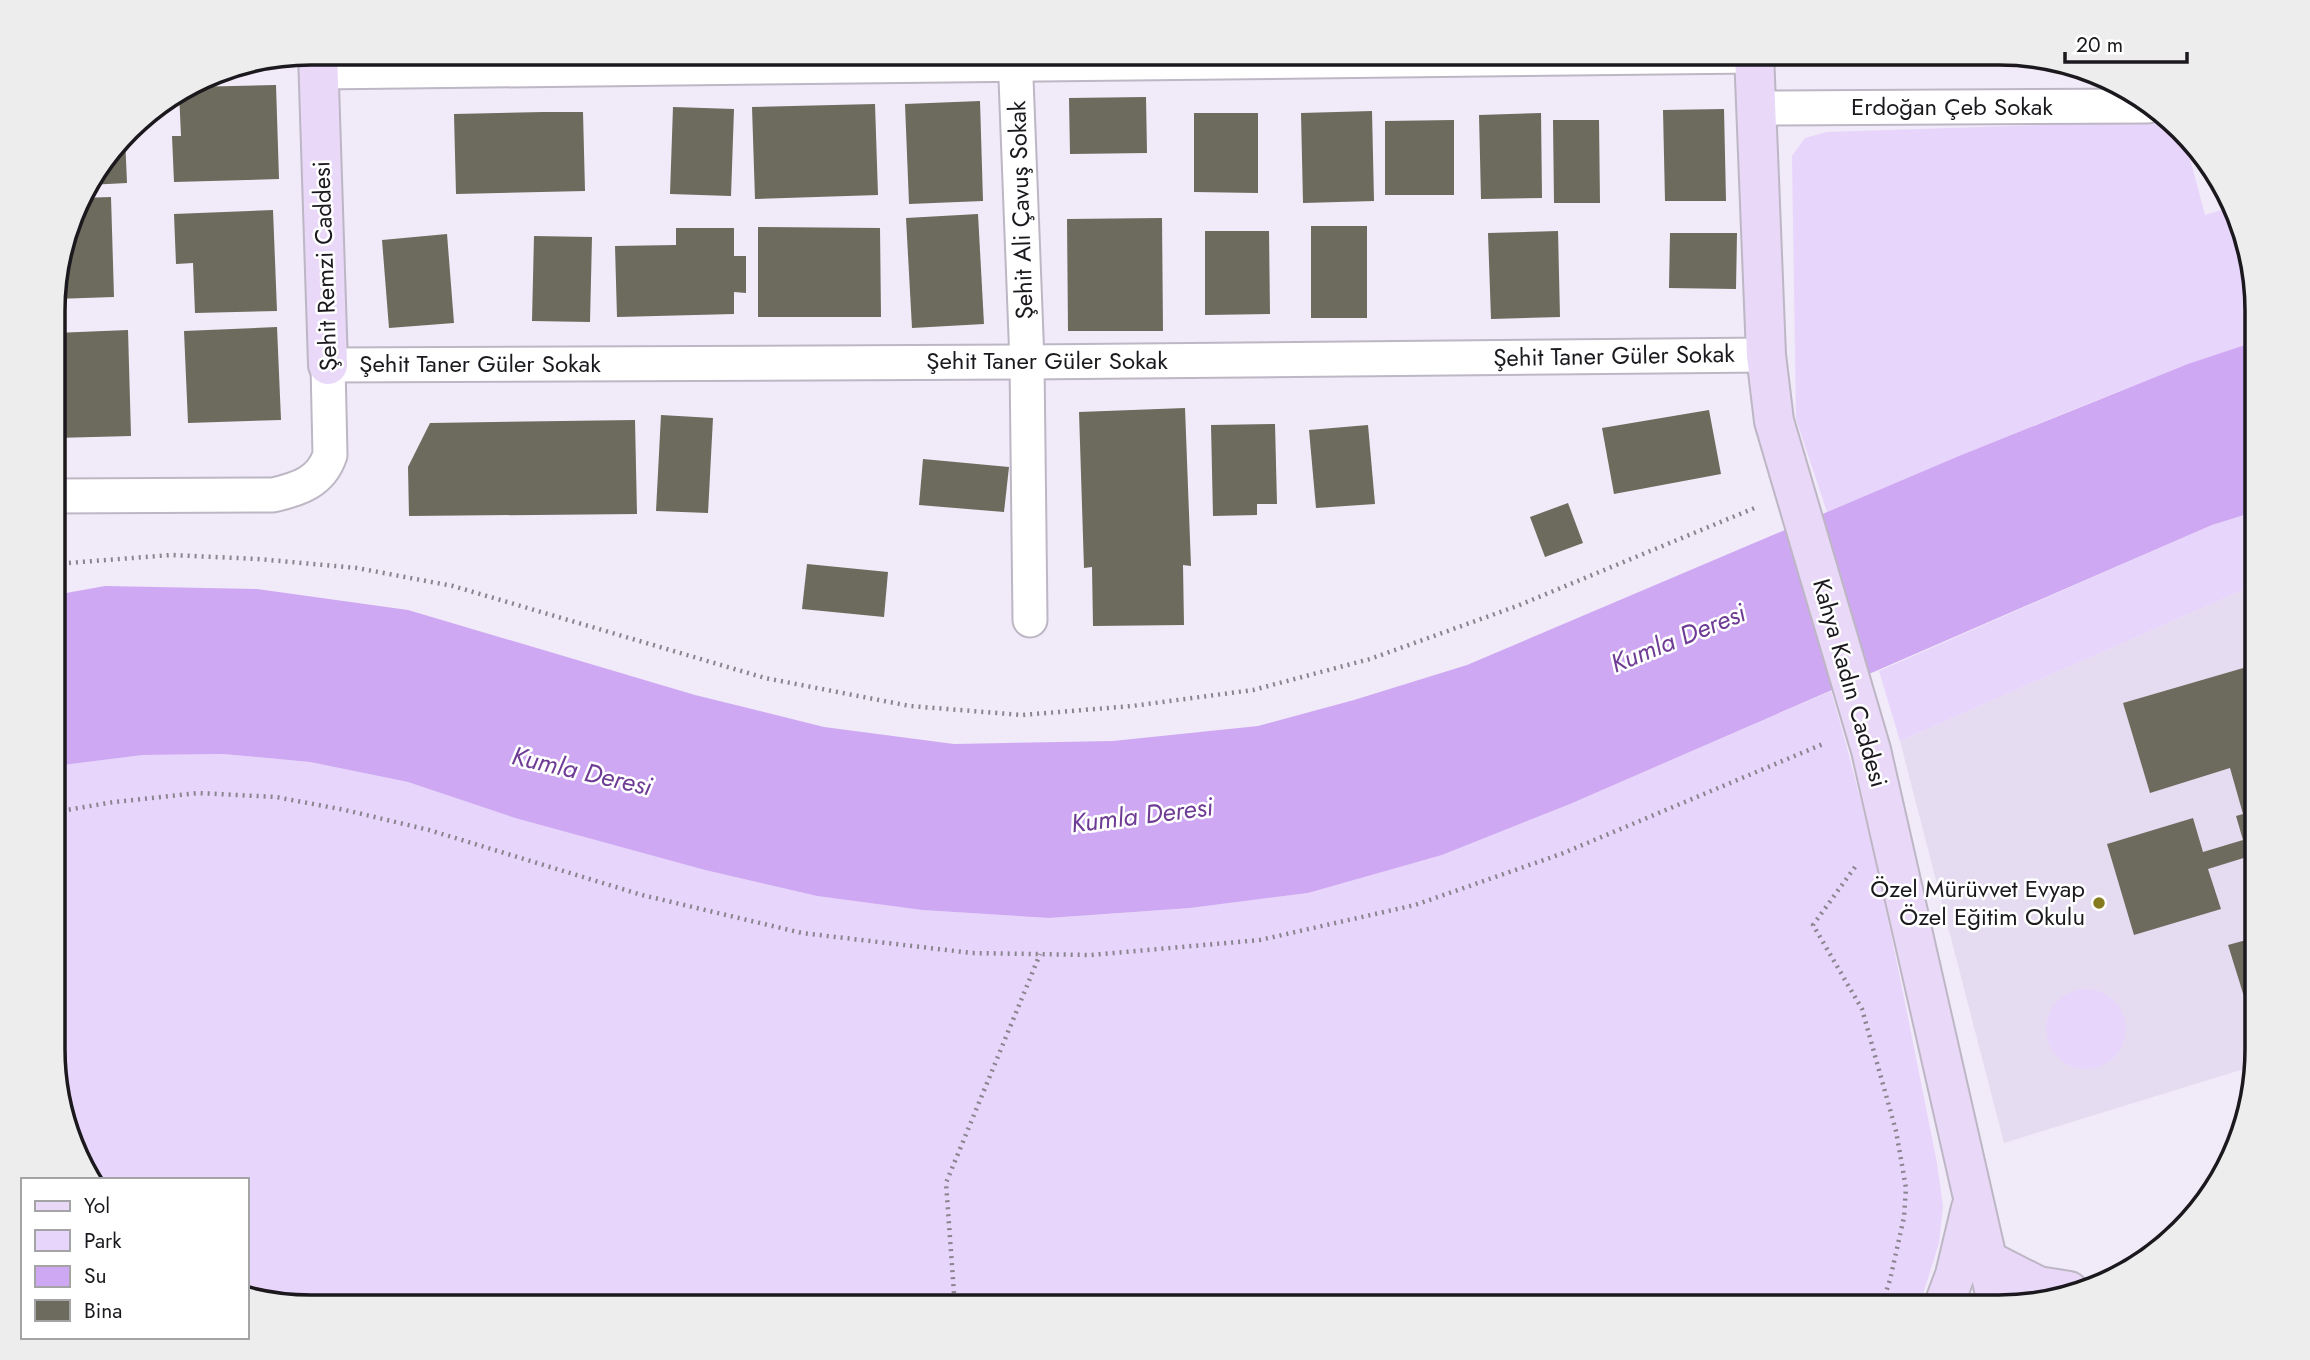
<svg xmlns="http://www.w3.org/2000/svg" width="2310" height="1360" font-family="Jost,sans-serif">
  <rect width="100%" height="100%" fill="#f1eaf8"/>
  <path fill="#e6dcf1" d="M2257 587V1065L2004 1143 1900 741 2243 590Z"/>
  <g fill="#e8d5fb">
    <path d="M2162 121 2186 144 2205 215 2230 207 2257 294V341C2111 391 1969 452 1827 512L1796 419 1792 156 1805 138 1827 132Z"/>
    <path d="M2257 511V587L2243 590 1900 741 1879 671 2212 525Z"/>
    <path d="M1831 691C1877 846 1905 1005 1937 1163L1943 1206 1939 1243 1919 1307H310L247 1299V1180H91L55 1082V766L143 755 223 754 310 762 408 782 515 818 705 870 817 896 922 910 1049 918 1190 908 1308 893 1442 855 1570 804Z"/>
    <circle cx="2086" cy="1029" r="40"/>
  </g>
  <path fill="#cfa8f3" d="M2257 341V511L2212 525 1570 804 1442 855 1308 893 1190 908 1049 918 922 910 817 896 705 870 515 818 408 782 310 762 223 754 143 755 55 766V595L105 586 257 589 408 610 695 695 824 727 954 744 1113 741 1258 726 1354 700 1467 665 1959 456 2188 364Z"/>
  <g fill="#6c6b5d">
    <path d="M276 85 279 179 174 182 172 136H181L179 92 188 87Z"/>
    <path d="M1146 97 1147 153 1070 154 1069 98Z"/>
    <path d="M980 101 983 201 909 204 905 104Z"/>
    <path d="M875 104 878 195 755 199 752 107Z"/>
    <path d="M673 107 734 109 731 196 670 194Z"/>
    <path d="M1724 109 1726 201H1665L1663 110Z"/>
    <path d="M1372 111 1374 201 1303 203 1301 113Z"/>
    <path d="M543 112H583L585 191 456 194 454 114Z"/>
    <path d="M1194 113H1258V193L1194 192Z"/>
    <path d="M1541 113 1542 198 1481 199 1479 115Z"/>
    <path d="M1454 120V195H1385V121Z"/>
    <path d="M1553 120H1599L1600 203H1554Z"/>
    <path d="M125 137 127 183 88 185 90 183Z"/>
    <path d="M111 197 114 297 55 299V278L79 198Z"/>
    <path d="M273 210 277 311 195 313 193 263 176 264 174 214Z"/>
    <path d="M978 214 984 324 912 328 906 218Z"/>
    <path d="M1162 218 1163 331H1068L1067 219Z"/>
    <rect x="1311" y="226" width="56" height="92"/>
    <path d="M758 227 880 228 881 317H758Z"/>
    <path d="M676 228H734V256H746V293L734 292V314L617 317 615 246 676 245Z"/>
    <path d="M1205 231H1269L1270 314 1205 315Z"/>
    <path d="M1558 231 1560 317 1491 319 1488 233Z"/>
    <path d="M1670 233H1737L1736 289 1669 288Z"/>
    <path d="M447 234 454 323 389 328 382 240Z"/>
    <path d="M534 236 592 237 590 322 532 321Z"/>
    <path d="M277 327 281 420 188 423 184 331Z"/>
    <path d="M128 330 131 436 55 438V333Z"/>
    <path d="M1185 408 1191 566 1183 565 1184 625 1093 626 1092 567 1084 568 1079 412Z"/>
    <path d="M1709 410 1721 474 1614 494 1602 428Z"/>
    <path d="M661 415 713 418 708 513 656 511Z"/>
    <path d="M635 420 637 514 409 516 408 467 430 423Z"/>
    <path d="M1275 424 1277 504H1257V515L1213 516 1211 425Z"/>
    <path d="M1368 425 1375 504 1316 508 1309 430Z"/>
    <path d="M923 459 1009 467 1004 512 919 505Z"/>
    <path d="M1568 503 1583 543 1545 557 1530 517Z"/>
    <path d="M807 564 888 572 884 617 802 609Z"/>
    <path d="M2257 664V759L2251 761 2257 781V877L2250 856 2208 869 2221 909 2134 935 2107 844 2193 818 2203 852 2243 840 2236 816 2243 814 2230 768 2150 793 2123 703Z"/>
    <path d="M2257 937V1032H2255L2228 945Z"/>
  </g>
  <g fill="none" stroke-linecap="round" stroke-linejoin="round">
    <g stroke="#bdb6c4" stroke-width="37">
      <g id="street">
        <path d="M1015 53 1027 362 1030 620"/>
        <path d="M319 72 1754 56"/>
        <path d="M1756 108 2148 106"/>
        <path d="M55 496 273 495C299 489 321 482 330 455L328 365 1027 362 1766 355"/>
      </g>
    </g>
    <g stroke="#bdb6c4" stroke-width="42">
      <g id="secondary">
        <path d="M318 53 328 365"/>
        <path d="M1754 53 1766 355 1774 421 1871 750 1998 1307"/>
        <path d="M1987 1260 2038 1286 2069 1291"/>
        <path d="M1943 1307 1955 1275 1971 1208"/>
      </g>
    </g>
    <g stroke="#89848e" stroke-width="4.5" stroke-dasharray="2 5" stroke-linecap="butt">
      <path d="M55 564 171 555 258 559 357 568 453 586 765 678 910 706 1022 715 1132 706 1253 690 1370 659 1517 606 1757 507"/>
      <path d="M55 812 114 802 198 793 276 797 345 810 429 830 642 895 802 933 972 953 1091 955 1260 940 1415 905 1561 854 1823 744"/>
      <path d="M1855 867 1813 925 1862 1009 1896 1131 1906 1188 1904 1217 1890 1280 1881 1307"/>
      <path d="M955 1307 946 1183 1040 954"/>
    </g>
    <use href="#street" stroke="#fff" stroke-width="33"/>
    <use href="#secondary" stroke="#e9d8f8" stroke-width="38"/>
  </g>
  <circle fill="#877b20" stroke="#fff" stroke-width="2.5" cx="2099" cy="903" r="7"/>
  <g text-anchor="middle" stroke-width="5" stroke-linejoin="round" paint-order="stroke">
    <g font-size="24" fill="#1b191e" stroke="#fff">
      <text x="1952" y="115">Erdoğan Çeb Sokak</text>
      <text transform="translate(1021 210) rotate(-92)" y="8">Şehit Ali Çavuş Sokak</text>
      <text transform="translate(325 266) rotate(-92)" y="8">Şehit Remzi Caddesi</text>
      <text transform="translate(1614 356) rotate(-1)" y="8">Şehit Taner Güler Sokak</text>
      <text x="1047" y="369">Şehit Taner Güler Sokak</text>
      <text x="480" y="372">Şehit Taner Güler Sokak</text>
      <text transform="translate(1850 683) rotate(74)" y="8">Kahya Kadın Caddesi</text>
    </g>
    <g font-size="24" fill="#1b191e" stroke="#fff" text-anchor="end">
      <text x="2085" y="897">Özel Mürüvvet Evyap<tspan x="2085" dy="28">Özel Eğitim Okulu</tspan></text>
    </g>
    <g font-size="26" font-style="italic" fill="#6e3c94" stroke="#fff">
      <text transform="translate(1678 638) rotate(-22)" y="9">Kumla Deresi</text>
      <text transform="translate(582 771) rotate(13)" y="9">Kumla Deresi</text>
      <text transform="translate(1142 815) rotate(-7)" y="9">Kumla Deresi</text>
    </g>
  </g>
  <path d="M0 0H2310V1360H0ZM311 65H1999A246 246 0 0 1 2245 311V1049A246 246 0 0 1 1999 1295H311A246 246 0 0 1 65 1049V311A246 246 0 0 1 311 65Z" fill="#ededed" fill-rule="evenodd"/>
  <path fill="none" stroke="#1b191e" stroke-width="3.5" d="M311 65H1999A246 246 0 0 1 2245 311V1049A246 246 0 0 1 1999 1295H311A246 246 0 0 1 65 1049V311A246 246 0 0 1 311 65Z"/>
  <rect x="21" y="1178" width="228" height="161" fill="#ffffff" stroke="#a4a3a5" stroke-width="2"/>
  <rect x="35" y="1201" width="35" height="10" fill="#e9d8f8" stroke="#a4a3a5" stroke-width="2"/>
  <text x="84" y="1213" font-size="21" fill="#1b191e">Yol</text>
  <rect x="35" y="1230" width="35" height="21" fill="#e8d5fb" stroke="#a4a3a5" stroke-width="2"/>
  <text x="84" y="1248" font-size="21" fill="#1b191e">Park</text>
  <rect x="35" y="1266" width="35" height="21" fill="#cfa8f3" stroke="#a4a3a5" stroke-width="2"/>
  <text x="84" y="1283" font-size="21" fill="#1b191e">Su</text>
  <rect x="35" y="1300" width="35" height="21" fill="#6c6b5d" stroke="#a4a3a5" stroke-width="2"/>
  <text x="84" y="1318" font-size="21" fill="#1b191e">Bina</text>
  <path d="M2065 52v10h122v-10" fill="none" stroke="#1b191e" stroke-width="3.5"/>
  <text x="2076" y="52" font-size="21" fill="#1b191e" stroke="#ffffff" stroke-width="5" paint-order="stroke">20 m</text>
</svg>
